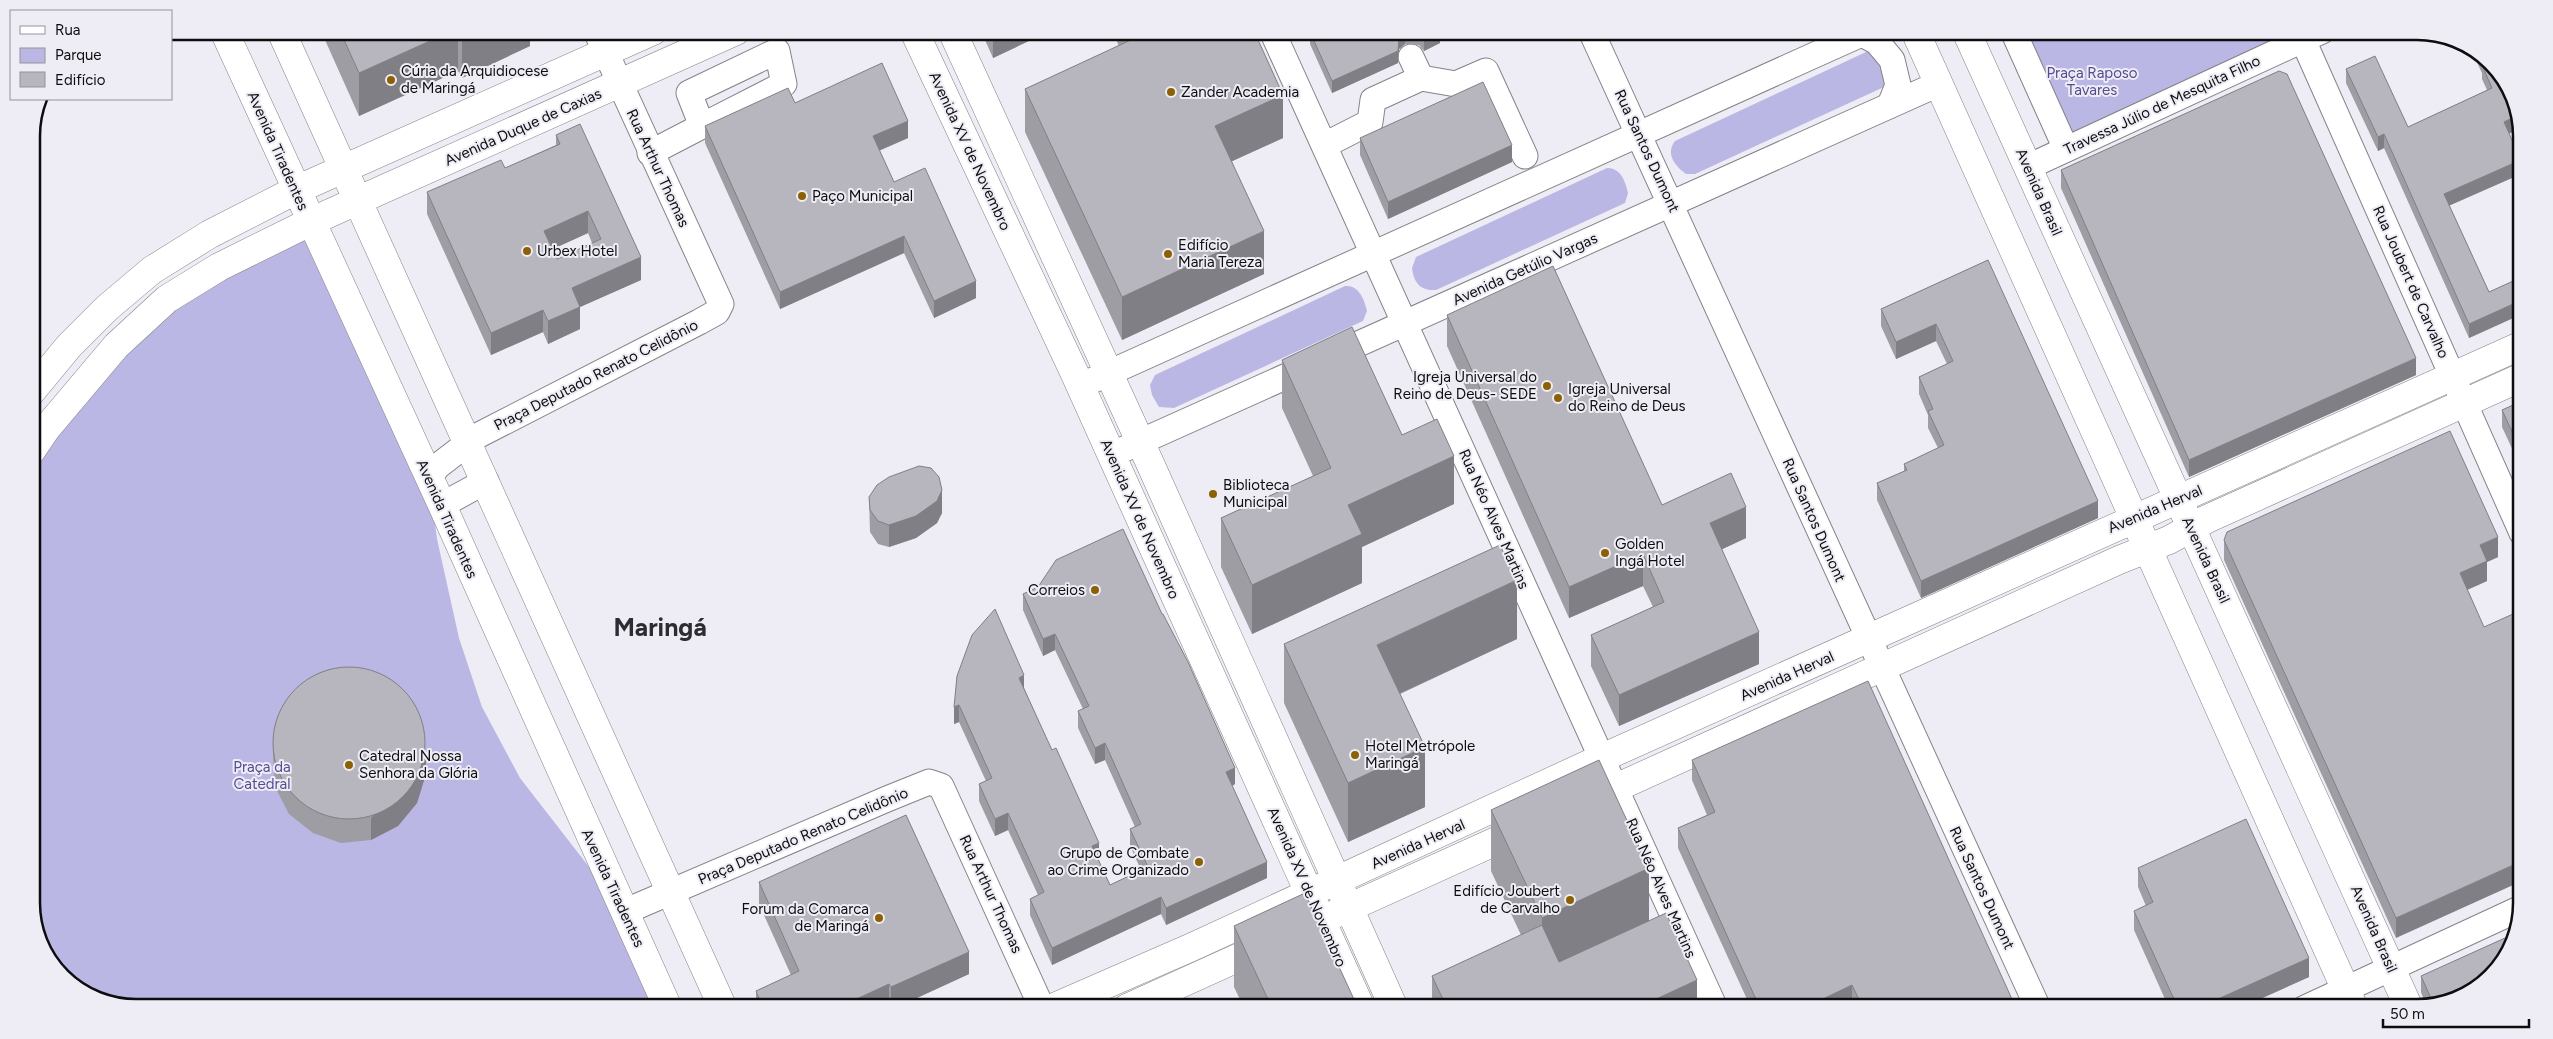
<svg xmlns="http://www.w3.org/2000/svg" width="2553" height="1039" font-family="Figtree,sans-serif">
  <rect width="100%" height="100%" fill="#eeedf5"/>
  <g fill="#bab7e5">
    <path d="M2013 31H2299L2066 149Z"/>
    <path d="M1866 52C1882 51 1884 68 1887 81L1884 87 1695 174H1686C1675 166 1665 154 1675 141Z"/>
    <path d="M1607 168C1621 168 1625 181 1628 193L1625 203 1436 290C1420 291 1414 283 1412 268L1416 257Z"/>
    <path d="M310 222 429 478 437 539 459 638 482 707 520 778 624 912 668 1008H136L96 1000 53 967 31 910V451L116 346Z"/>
    <path d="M1345 286C1359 285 1364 299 1367 311L1363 321 1174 408 1159 407 1152 395 1150 385 1155 375Z"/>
  </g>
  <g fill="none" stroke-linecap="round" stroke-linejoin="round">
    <g stroke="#838389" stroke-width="27">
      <g id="minor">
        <path d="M1272 31 1715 1008"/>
        <path d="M1591 31C1741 356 1887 683 2038 1008"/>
        <path d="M2013 31 2066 149"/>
        <path d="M2299 31 2522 533"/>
        <path d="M1862 34 1877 42 1892 60 1898 85 1890 105"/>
        <path d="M777 51 784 84 702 126 689 93Z"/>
        <path d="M1411 57 1421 78"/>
        <path d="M1325 145 1370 122 1373 100 1421 78 1456 84 1486 71 1525 156"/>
        <path d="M650 153 702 126"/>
        <path d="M2028 167 2322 31"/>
        <path d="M1080 386 1868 31"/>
        <path d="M1111 455 1938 84"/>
        <path d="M429 478 438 466 477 436 699 322 717 312 721 304 596 31"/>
        <path d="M442 505 486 481"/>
        <path d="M624 912 887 799 929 782 941 786 1042 1008"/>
        <path d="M2305 1008 2521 908"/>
      </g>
    </g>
    <g stroke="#838389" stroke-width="29">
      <g id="major">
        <path d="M224 31 442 505 668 1008"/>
        <path d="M281 31 723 1008"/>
        <path d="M914 31 1074 372 1361 1008"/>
        <path d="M952 31 1149 461 1394 1008"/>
        <path d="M1915 31 2354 1008"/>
        <path d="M1966 31 2409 1008"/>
        <path d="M31 392 69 346 107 308 152 270 210 234 296 190 653 31"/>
        <path d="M31 451 46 429 116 346 167 299 219 267 310 222 736 31"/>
        <path d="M1578 805 2119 560 2169 540 2207 519 2522 377"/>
        <path d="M1052 1008 1192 947 1602 758 2522 345"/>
        <path d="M1127 1008 1525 828"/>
      </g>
    </g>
    <use href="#minor" stroke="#fff" stroke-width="25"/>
    <use href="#major" stroke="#fff" stroke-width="28"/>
  </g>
  <g fill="#9d9da3" fill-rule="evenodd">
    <path d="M321 31H543L530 37V46L462 78 458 71 359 116Z"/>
    <path d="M560 31H570V36Z"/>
    <path d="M981 31H1050L993 58Z"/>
    <path d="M1112 31H1254L1283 138 1232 161 1264 274 1122 340 1025 132V89L1119 46Z"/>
    <path d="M1440 31V43L1424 51 1419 45 1405 44 1399 49 1398 63 1332 93 1310 44V32Z"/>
    <path d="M2471 50 2500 72 2521 128 2509 133 2521 174 2449 205 2489 292 2522 277V314L2469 338 2384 148 2378 151 2346 83V69L2408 127 2487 90 2482 79V73Z"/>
    <path d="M795 103 908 138 879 151 894 182 976 298 934 318 904 253 780 309 705 143V126Z"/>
    <path d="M556 135 641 280 580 307V329L548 344 543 332 491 355 427 214V192L505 168 556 145ZM588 233 592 243 557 259 553 249Z"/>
    <path d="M1360 138 1512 162 1388 219 1360 155Z"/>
    <path d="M2061 170 2416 375 2189 477 2061 188Z"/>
    <path d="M2522 212V237L2518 228V214Z"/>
    <path d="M1988 260 2098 518 1921 598 1877 500V483L1904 471V464L1938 448 1928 428V415L1919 394V377L1947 364 1936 341 1896 359 1881 326V309Z"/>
    <path d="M1447 315 1662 505 1746 538 1722 549 1759 664 1619 726 1591 666V635L1653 607 1643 586 1569 618 1447 346Z"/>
    <path d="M1282 360 1402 435 1454 504 1362 547V583L1252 634 1221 567V518L1313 476 1282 408Z"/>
    <path d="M2522 401V470L2502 427V410Z"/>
    <path d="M869 497 942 513 937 523 916 538 889 547 878 544 870 532Z"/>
    <path d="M2224 540 2498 557 2487 562V581L2467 590 2396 938 2224 560Z"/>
    <path d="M1023 594 1235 784 1232 786 1267 878 1166 925 1161 914 1052 965 1030 915V899L1038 895 1008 830 995 836 979 801V784L986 781 959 722 954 724 957 676 1024 688 1099 859 1098 860 1110 885 1141 870 1130 846V829L1135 827 1105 760 1095 764 1078 728V711L1083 709 1055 650 1043 656 1023 610Z"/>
    <path d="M1517 639 1400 694 1425 807 1348 842 1284 703V644Z"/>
    <path d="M273 735 426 774 417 803 398 826 371 840 341 843 313 833 289 814 275 787 273 757Z"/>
    <path d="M1692 760 2016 1008H1854L1852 1005 1846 1008H1751L1678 848V828L1707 815 1692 780Z"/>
    <path d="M1491 810 1649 921 1697 1008H1432V976L1521 935 1491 871Z"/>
    <path d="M2138 868 2309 977 2240 1008H2169L2134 930V911L2146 906 2138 887Z"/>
    <path d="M759 882 969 974 895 1008H890L889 1006 885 1008H756V991L791 975 759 904Z"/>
    <path d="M1234 926 1358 1008H1244L1234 987Z"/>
    <path d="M2421 976 2475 990 2426 1005 2421 992Z"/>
  </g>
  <g fill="#807f85">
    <path d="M452 31H458V71L359 116V73Z"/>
    <path d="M471 31H543L530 37V46L462 78V35Z"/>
    <path d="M1002 31H1050L993 58V35Z"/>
    <path d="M1405 32V44L1399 49 1398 63 1332 93V81L1399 38Z"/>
    <path d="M1440 32V43L1424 51V39Z"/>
    <path d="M1283 95V138L1215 169V126Z"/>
    <path d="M2516 116 2521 128 2504 136V122Z"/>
    <path d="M908 121V138L873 153V136Z"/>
    <path d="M2384 134V148L2378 151V137Z"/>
    <path d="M1512 145V162L1388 219V202Z"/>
    <path d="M2521 160V174L2444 208V194Z"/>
    <path d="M588 211V233L544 253V231Z"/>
    <path d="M1264 231V274L1122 340V297Z"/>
    <path d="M904 236V253L780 309V292Z"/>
    <path d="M641 257V280L580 307V329L548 344V321L572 288Z"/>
    <path d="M976 281V298L934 318V301Z"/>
    <path d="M2522 300V314L2469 338V324Z"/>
    <path d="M543 310V332L491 355V333Z"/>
    <path d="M1936 324V341L1896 359V342Z"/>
    <path d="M2416 358V375L2189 477V460Z"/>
    <path d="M1454 456V504L1362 547V583L1252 634V585L1348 505Z"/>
    <path d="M942 490V513L937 523 916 538 889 547V525Z"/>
    <path d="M2098 501V518L1921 598V581Z"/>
    <path d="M1746 507V538L1710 555V523Z"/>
    <path d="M2498 537V557L2487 562V581L2460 593V573L2480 545Z"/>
    <path d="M1643 554V586L1569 618V587Z"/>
    <path d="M1517 580V639L1377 704V645Z"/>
    <path d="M1759 632V664L1619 726V695Z"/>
    <path d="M1055 634V650L1043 656V639Z"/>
    <path d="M1024 675V692L1019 678Z"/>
    <path d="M959 705V722L954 724V707Z"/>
    <path d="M1105 743V760L1095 764V748Z"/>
    <path d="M1425 747V807L1348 842V783Z"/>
    <path d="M426 752V774L417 803 398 826 371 840V818Z"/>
    <path d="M1235 768V784L1226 789V772Z"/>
    <path d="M1008 813V830L995 836V819Z"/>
    <path d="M1099 843V859L1092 863V846Z"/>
    <path d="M2522 861V881L2396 938V918Z"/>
    <path d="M1267 862V878L1166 925V908Z"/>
    <path d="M1649 868V929L1542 979V918Z"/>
    <path d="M1161 897V914L1052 965V948Z"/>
    <path d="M969 952V974L895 1008H891V987Z"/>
    <path d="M2309 958V977L2240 1008H2198Z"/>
    <path d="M1697 980V1008H1637Z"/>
    <path d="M889 984V1006L885 1008H837Z"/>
    <path d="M1852 985V1005L1846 1008H1804Z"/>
    <path d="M1908 1003V1008H1896Z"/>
  </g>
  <g fill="#b7b6be" stroke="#807f85" fill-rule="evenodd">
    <path d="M340 31H452L359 73Z"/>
    <path d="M460 31H471L462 35Z"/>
    <path d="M991 31H1002L993 35Z"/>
    <path d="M1132 31H1254L1283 95 1215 126 1264 231 1122 297 1025 89 1135 38Z"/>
    <path d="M1312 31H1440V32L1424 39 1419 33 1405 32 1399 38 1398 51 1332 81 1310 32Z"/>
    <path d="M2375 56 2408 127 2492 88 2482 65 2484 64 2481 58 2500 72 2516 116 2504 122 2521 160 2444 194 2489 292 2522 277V300L2469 324 2384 134 2378 137 2346 69Z"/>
    <path d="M882 63 908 121 873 136 894 182 925 168 976 281 934 301 904 236 780 292 705 126 788 88 795 103Z"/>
    <path d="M2279 71 2287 74 2416 358 2189 460 2061 170Z"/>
    <path d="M1483 82 1512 145 1388 202 1360 138Z"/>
    <path d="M580 124 641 257 572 288 580 307 548 321 543 310 491 333 427 192 501 160 505 168 560 144 556 135ZM588 211 601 239 557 259 544 231Z"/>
    <path d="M2522 212V223L2518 214Z"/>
    <path d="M1988 260 2098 501 1921 581 1877 483 1907 470 1904 464 1944 445 1928 411 1933 409 1919 377 1953 361 1936 324 1896 342 1881 309Z"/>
    <path d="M1553 266 1662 505 1731 473 1746 507 1710 523 1759 632 1619 695 1591 635 1664 602 1643 554 1569 587 1447 315Z"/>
    <path d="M1352 327 1402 435 1437 419 1454 456 1348 505 1362 534 1252 585 1221 518 1331 468 1282 360Z"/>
    <path d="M2522 401V453L2502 410Z"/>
    <path d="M2450 431 2498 537 2480 545 2487 561 2460 573 2484 627 2522 610V861L2396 918 2224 540 2227 532Z"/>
    <path d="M919 466 931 468 939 477 942 490 937 501 916 516 889 525 878 521 870 510 869 497 877 485 889 477Z"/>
    <path d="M1123 529 1162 614H1163L1188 662 1235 768 1226 772 1267 862 1166 908 1161 897 1052 948 1030 899 1044 892 1008 813 995 819 979 784 992 778 959 705 954 707 957 676 972 635 995 609 1024 675 1019 678 1052 750 1056 748 1099 843 1092 846 1110 885 1148 867 1130 829 1141 824 1105 743 1095 748 1078 711 1089 706 1055 634 1043 639 1023 594 1038 587 1056 560Z"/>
    <path d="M1500 545 1517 580 1377 645 1425 747 1348 783 1284 644Z"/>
    <circle cx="349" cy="743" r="76"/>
    <path d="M1868 681 2016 1008H1910L1908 1003 1896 1008H1863L1852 985 1804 1008H1760L1678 828 1715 812 1692 760Z"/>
    <path d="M1599 760 1649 868 1542 918 1491 810Z"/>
    <path d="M906 815 969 952 891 987 889 984 837 1008H763L756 991 799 971 759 882Z"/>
    <path d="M2246 819 2309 958 2198 1008H2178L2134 911 2153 902 2138 868Z"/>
    <path d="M1305 893 1358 1008H1272L1234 926Z"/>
    <path d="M1666 913 1697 980 1637 1008H1447L1432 976 1542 925 1559 962Z"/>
    <path d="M2516 933 2514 943 2475 990 2433 1003 2421 976Z"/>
  </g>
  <g fill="#8b6103" stroke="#eeedf5" stroke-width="2">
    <circle cx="391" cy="80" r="5"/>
    <circle cx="1171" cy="92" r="5"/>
    <circle cx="802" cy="196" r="5"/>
    <circle cx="527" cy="251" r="5"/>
    <circle cx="1168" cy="254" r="5"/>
    <circle cx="1547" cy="386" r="5"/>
    <circle cx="1558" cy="398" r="5"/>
    <circle cx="1213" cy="494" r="5"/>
    <circle cx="1605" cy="553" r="5"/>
    <circle cx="1095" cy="590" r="5"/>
    <circle cx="1355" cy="755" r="5"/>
    <circle cx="349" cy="765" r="5"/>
    <circle cx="1199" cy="862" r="5"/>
    <circle cx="1570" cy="900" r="5"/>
    <circle cx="879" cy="918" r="5"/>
  </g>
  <g text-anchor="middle" stroke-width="4" stroke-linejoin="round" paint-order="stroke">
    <g font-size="15" fill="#0d0d0f" stroke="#eeedf5" text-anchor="start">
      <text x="401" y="76">Cúria da Arquidiocese<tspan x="401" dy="17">de Maringá</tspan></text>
      <text x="1181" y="97">Zander Academia</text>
      <text x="812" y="201">Paço Municipal</text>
      <text x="1178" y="250">Edifício<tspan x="1178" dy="17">Maria Tereza</tspan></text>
      <text x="537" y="256">Urbex Hotel</text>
      <text x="1537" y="382" text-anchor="end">Igreja Universal do<tspan x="1537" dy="17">Reino de Deus- SEDE</tspan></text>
      <text x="1568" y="394">Igreja Universal<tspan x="1568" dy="17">do Reino de Deus</tspan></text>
      <text x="1223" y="490">Biblioteca<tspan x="1223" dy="17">Municipal</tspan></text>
      <text x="1615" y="549">Golden<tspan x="1615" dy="17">Ingá Hotel</tspan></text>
      <text x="1085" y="595" text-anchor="end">Correios</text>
      <text x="1365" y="751">Hotel Metrópole<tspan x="1365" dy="17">Maringá</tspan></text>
      <text x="359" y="761">Catedral Nossa<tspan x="359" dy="17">Senhora da Glória</tspan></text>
      <text x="1189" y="858" text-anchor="end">Grupo de Combate<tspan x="1189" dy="17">ao Crime Organizado</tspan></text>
      <text x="1560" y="896" text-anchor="end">Edifício Joubert<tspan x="1560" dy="17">de Carvalho</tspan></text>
      <text x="869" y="914" text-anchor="end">Forum da Comarca<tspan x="869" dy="17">de Maringá</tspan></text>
    </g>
    <g font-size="15" fill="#564b91" stroke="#eeedf5">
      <text x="2092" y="78">Praça Raposo<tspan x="2092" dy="17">Tavares</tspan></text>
      <text x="262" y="772">Praça da<tspan x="262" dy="17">Catedral</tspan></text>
    </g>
    <g font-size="15" fill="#0d0d0f" stroke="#eeedf5">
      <text transform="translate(2162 105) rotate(-25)" y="5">Travessa Júlio de Mesquita Filho</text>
      <text transform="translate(523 127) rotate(-24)" y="5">Avenida Duque de Caxias</text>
      <text transform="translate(278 151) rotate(66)" y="5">Avenida Tiradentes</text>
      <text transform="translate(970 151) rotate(65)" y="5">Avenida XV de Novembro</text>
      <text transform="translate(1647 151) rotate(65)" y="5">Rua Santos Dumont</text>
      <text transform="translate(658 168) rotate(65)" y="5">Rua Arthur Thomas</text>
      <text transform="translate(2039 192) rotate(66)" y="5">Avenida Brasil</text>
      <text transform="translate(1525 269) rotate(-24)" y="5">Avenida Getúlio Vargas</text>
      <text transform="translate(2411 282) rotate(66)" y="5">Rua Joubert de Carvalho</text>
      <text transform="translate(596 375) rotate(-27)" y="5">Praça Deputado Renato Celidônio</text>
      <text transform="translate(2155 509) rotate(-23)" y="5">Avenida Herval</text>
      <text transform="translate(447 519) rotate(66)" y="5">Avenida Tiradentes</text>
      <text transform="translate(1140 519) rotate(66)" y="5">Avenida XV de Novembro</text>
      <text transform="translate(1494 519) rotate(66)" y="5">Rua Néo Alves Martins</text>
      <text transform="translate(1814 520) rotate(66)" y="5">Rua Santos Dumont</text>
      <text transform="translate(2206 560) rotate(65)" y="5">Avenida Brasil</text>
      <text transform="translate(1787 676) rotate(-24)" y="5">Avenida Herval</text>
      <text transform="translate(803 836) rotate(-23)" y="5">Praça Deputado Renato Celidônio</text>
      <text transform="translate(1418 844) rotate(-24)" y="5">Avenida Herval</text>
      <text transform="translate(1307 887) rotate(66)" y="5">Avenida XV de Novembro</text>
      <text transform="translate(613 888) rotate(65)" y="5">Avenida Tiradentes</text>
      <text transform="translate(1661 888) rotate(66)" y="5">Rua Néo Alves Martins</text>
      <text transform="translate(1982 888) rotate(65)" y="5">Rua Santos Dumont</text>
      <text transform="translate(991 894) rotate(65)" y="5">Rua Arthur Thomas</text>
      <text transform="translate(2374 929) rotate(66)" y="5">Avenida Brasil</text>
    </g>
    <g font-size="25" font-weight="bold" fill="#2c2c31" stroke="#eeedf5">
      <text x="660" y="636">Maringá</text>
    </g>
  </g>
  <path d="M0 0H2553V1039H0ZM136 40H2417A96 96 0 0 1 2513 136V903A96 96 0 0 1 2417 999H136A96 96 0 0 1 40 903V136A96 96 0 0 1 136 40Z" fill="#eeedf5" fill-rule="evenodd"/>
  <path fill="none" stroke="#0d0d0f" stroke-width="2.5" d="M136 40H2417A96 96 0 0 1 2513 136V903A96 96 0 0 1 2417 999H136A96 96 0 0 1 40 903V136A96 96 0 0 1 136 40Z"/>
  <rect x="10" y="10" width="162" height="90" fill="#eeedf5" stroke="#949399"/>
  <rect x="20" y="26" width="25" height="8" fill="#ffffff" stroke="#949399"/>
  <text x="55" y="35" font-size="15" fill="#0d0d0f">Rua</text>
  <rect x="20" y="48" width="25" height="15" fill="#bab7e5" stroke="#949399"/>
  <text x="55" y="60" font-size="15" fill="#0d0d0f">Parque</text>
  <rect x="20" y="72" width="25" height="15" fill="#b7b6be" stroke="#949399"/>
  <text x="55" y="85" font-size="15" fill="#0d0d0f">Edifício</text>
  <path d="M2383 1019v8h146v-8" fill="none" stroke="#0d0d0f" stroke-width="2.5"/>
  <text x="2390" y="1019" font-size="15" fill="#0d0d0f" stroke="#eeedf5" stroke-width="4" paint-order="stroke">50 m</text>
</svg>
